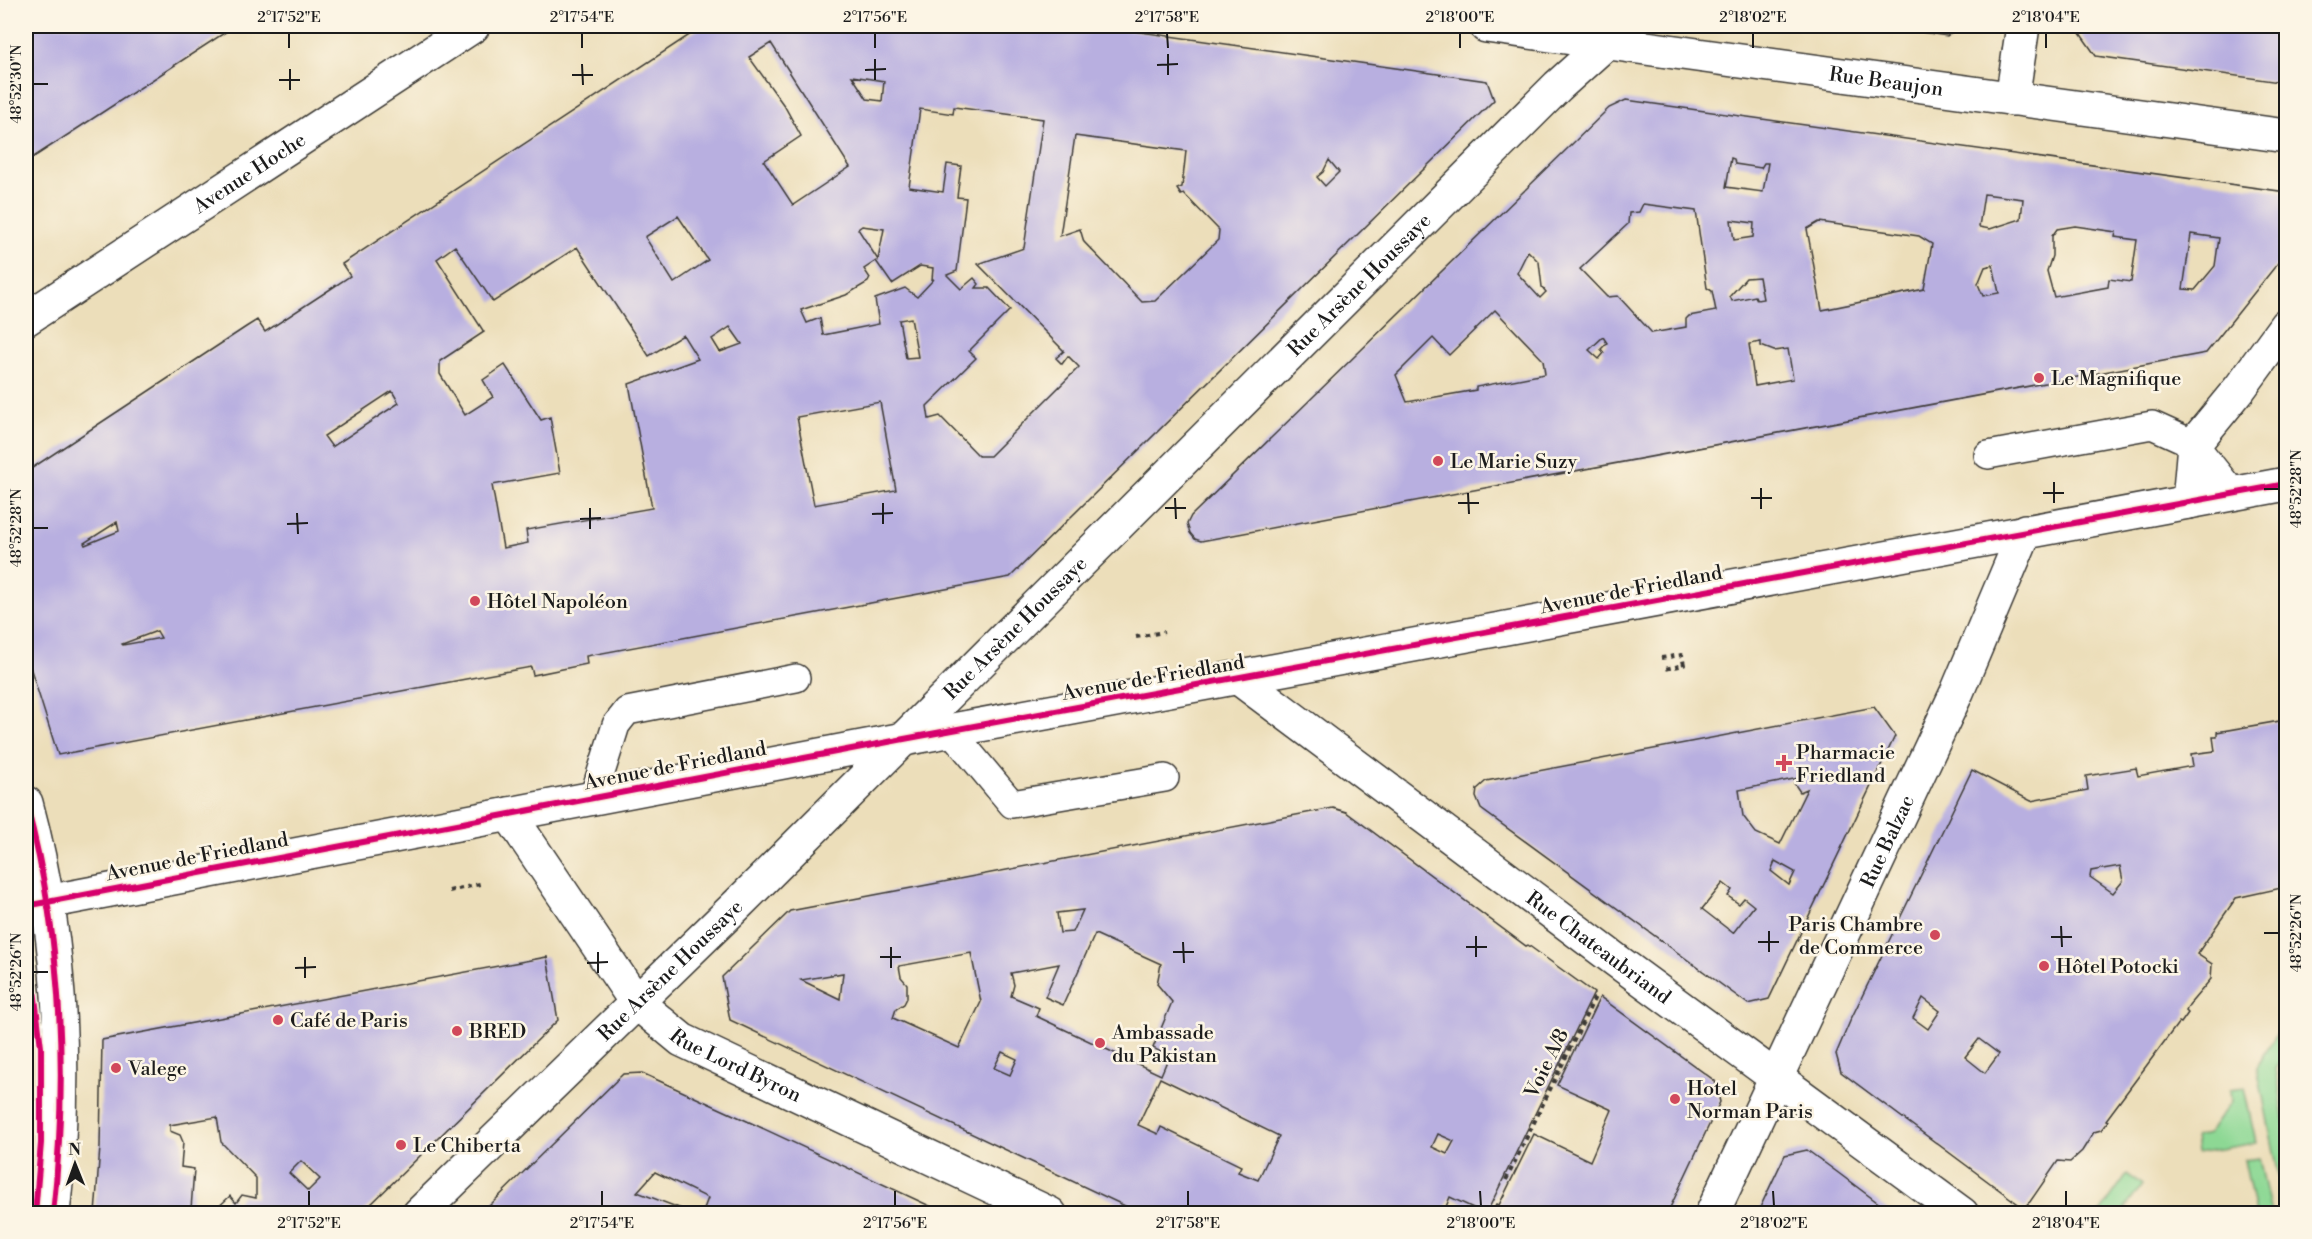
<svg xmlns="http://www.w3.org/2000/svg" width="2312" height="1239" font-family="'Libre Bodoni',serif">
  <rect width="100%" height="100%" fill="#fcf5e5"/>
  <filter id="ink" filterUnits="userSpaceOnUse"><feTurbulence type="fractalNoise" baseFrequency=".0167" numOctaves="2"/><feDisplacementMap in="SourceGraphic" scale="12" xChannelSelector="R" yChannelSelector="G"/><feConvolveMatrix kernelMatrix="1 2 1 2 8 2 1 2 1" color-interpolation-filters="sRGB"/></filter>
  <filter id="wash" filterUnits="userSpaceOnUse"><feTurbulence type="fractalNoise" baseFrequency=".008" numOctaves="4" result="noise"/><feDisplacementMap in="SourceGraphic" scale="24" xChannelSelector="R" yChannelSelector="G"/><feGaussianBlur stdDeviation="1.35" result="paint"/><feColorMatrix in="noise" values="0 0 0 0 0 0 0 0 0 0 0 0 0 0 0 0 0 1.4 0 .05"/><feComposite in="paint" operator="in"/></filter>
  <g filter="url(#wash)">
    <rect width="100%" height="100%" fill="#ecdeba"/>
    <g fill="#8dd894" stroke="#547a58" stroke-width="1.5">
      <path d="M2286 1018V1053L2276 1069 2286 1128V1197H2283L2257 1067Z"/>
      <path d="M2244 1088 2256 1143 2197 1153 2195 1137 2208 1134 2231 1102 2230 1090Z"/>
      <path d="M2259 1158 2271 1213H2255L2244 1160Z"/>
      <path d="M2127 1174 2142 1185 2125 1209 2130 1213H2103L2100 1212Z"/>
    </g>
    <g id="blocks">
      <g fill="#b8afe0" fill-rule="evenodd">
        <path d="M29 26H235L26 162V31Z"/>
        <path d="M703 26H1098L1487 81 1494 100 1010 577 586 656 587 664 533 675 531 667 58 755 26 654V472L246 327 257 320 265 332 329 290 350 276 342 264ZM771 43 850 167 793 205 764 161 801 136 785 107 749 57ZM852 76 884 81 882 101 867 99ZM954 107 1043 119 1024 248 978 264 1064 351 1056 358 1062 364 1068 356 1079 367 990 456H979L940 416 929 419 927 406 976 358 969 351 1010 310 989 288H976L979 284 974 278 961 289 947 275 957 271 966 198 957 197 961 166 947 164 943 192 909 187 920 109 953 114ZM1075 136 1186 151 1182 187 1177 189 1181 195 1184 194 1219 230 1218 240 1155 301 1142 302 1084 242 1080 229 1060 236ZM1329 160 1339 172 1325 186 1317 177 1323 172ZM678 216 708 260 674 283 645 237ZM862 226 884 229 878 260 858 229ZM455 246 493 302 577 247 649 356 683 335 698 359 629 384 652 508 526 530 528 543 503 548 492 485 560 473 550 417 541 420 505 365 483 380 493 397 465 415 440 374V361L484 332 437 259ZM876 261 892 284 920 266 933 268 932 280 934 279 917 297 905 288 875 299 879 324 823 335 820 318 807 323 801 310 846 295 868 282 870 278 864 269ZM911 318 918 357 906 358 899 320ZM730 327 742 344 720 352 712 339ZM392 391 399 403 332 447 324 436ZM880 402 896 490 814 505 797 417ZM117 522 119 531 85 545 84 543ZM157 631 161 638 123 645 122 644Z"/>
        <path d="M1881 26H1960L1947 36Z"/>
        <path d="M2075 26H2286V83L2096 56Z"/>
        <path d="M1626 100 2286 192V253L2206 353 1201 541 1195 539 1190 533 1187 524 1191 516 1609 108ZM1731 158 1734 159 1735 164 1761 168 1764 163H1768L1763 192 1726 187ZM1984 194 2023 199 2021 219 1990 229 1979 227ZM1643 204 1696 211 1707 288 1712 291 1716 311 1689 316 1686 319V327L1652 333 1618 296 1607 297 1580 269 1628 224 1629 213 1639 212ZM1731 220 1754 223 1753 237 1734 240ZM1819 222 1919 236 1932 244 1924 289 1822 310 1807 229ZM2075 226 2116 232 2115 237 2137 240 2131 282 2109 279 2108 287 2054 297 2047 271 2052 256V236L2057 229ZM2191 234 2219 238 2215 266 2195 290 2183 289ZM1528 251 1539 262 1542 287 1546 292 1540 298 1517 273ZM1993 265 1999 293 1983 296 1978 284 1985 267ZM1759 277 1763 299 1757 300 1755 296 1732 301 1730 296 1746 278ZM1495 310 1543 360 1545 374 1476 387V390L1407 402 1396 375 1433 338 1449 355ZM1603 337 1607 343 1601 349 1604 353 1599 359 1589 350ZM1761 342V346L1774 351 1788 349 1793 379 1755 386 1749 344Z"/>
        <path d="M1874 707 1895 736 1769 999 1748 1004 1481 809 1476 797 1477 789 1486 781ZM1799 778 1794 783 1800 792 1807 789 1780 844 1756 833 1743 816 1739 790ZM1775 861 1795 872 1789 885 1771 871ZM1723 883 1732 890 1728 896 1739 904 1744 898 1754 906 1733 933 1702 909Z"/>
        <path d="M2280 721V725H2285L2286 735V887L2236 898 2197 954 2212 964 2211 979 2189 1005 2186 1011 2188 1013 2181 1023 2179 1022 2106 1120 2108 1121 2101 1130 2094 1132 2082 1151 2070 1162 2058 1161 2025 1209 1841 1072 1836 1054 1851 1019 1972 770 2031 801 2088 790 2086 776 2136 768 2138 776 2193 766 2191 754 2215 751 2213 737H2217V732ZM2120 866 2123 881 2113 893 2090 877 2091 871ZM1923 998 1940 1011 1928 1029 1913 1018ZM1979 1039 1999 1054 1985 1073 1965 1057Z"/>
        <path d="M1333 808 1346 812 1526 946 1528 945 1594 993 1490 1206 1492 1213 1496 1204 1499 1205 1534 1134 1590 1161 1612 1110 1557 1085 1600 997 1715 1081 1720 1102 1667 1214H1486L1450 1197 1443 1214H1142L730 1020 722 977 790 911ZM1083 910 1073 932 1060 933 1057 913ZM1095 934 1161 964 1157 984 1172 1002 1153 1048 1169 1056 1161 1075 1036 1016 1039 1008 1011 996 1014 985 1011 973 1059 964 1045 997 1063 1005ZM971 953 981 1002 959 1048 893 1018 896 1009 904 1004 907 998V984L901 977 899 966ZM843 973 840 999 801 980ZM1002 1052 1017 1059 1010 1075 994 1068ZM1160 1078 1279 1136 1258 1180 1238 1172 1241 1166 1161 1127 1158 1134 1138 1125ZM1438 1134 1454 1141 1447 1154 1432 1147Z"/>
        <path d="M547 957 558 1020 361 1214H211L230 1196 236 1203 242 1195 256 1198V1178L221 1142 217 1117 170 1125V1131L180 1135 183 1142 181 1167 194 1169 191 1209 195 1214H95L100 1147 102 1040ZM301 1161 320 1179 308 1191 289 1173Z"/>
        <path d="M642 1073 747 1121 947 1214H702L708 1198 655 1172 637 1192 695 1214H481L623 1074Z"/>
        <path d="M1807 1150 1837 1172 1893 1214H1757L1785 1155Z"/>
      </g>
    </g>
  </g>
  <g filter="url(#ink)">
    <use href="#blocks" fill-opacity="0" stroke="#3b3934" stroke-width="1.5"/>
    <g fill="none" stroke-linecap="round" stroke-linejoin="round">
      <g stroke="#3b3934" stroke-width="30">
        <g id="lane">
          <path d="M1988 455 2152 425 2194 444 2234 494"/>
          <path d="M951 731 1012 804 1165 778"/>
          <path d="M593 798 616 725 627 711 796 678"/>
        </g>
      </g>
      <g stroke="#3b3934" stroke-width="36">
        <g id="street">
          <path id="s1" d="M1486 26 2286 136"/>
          <path d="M2012 99 2023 26"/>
          <path d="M2189 502 2194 444 2240 388 2286 325"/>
          <path id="s2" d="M1240 679 1617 961 1962 1214"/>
          <path d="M26 803C62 936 68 1077 53 1214"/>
          <path id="s3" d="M509 814 636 1002 682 1040 1050 1214"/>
          <path id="s4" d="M419 1214 739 903 1558 86 1607 42"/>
          <path id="s5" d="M1712 1214 1957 692 2025 531"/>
        </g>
      </g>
      <g stroke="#3b3934" stroke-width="36">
        <g id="secondary">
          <path id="s6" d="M26 319 473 26"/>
        </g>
      </g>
      <g stroke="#3b3934" stroke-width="36">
        <path id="primary" d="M26 906 904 739 2286 484"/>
      </g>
      <g stroke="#3b3934" stroke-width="4" stroke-dasharray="4.5 4.5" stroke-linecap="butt">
        <path d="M1136 637 1164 632"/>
        <path d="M1661 658 1682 655 1684 665 1665 669"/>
        <path d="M449 891 480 884"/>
        <path d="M1506 1180 1595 997"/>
      </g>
      <use href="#lane" stroke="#fff" stroke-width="27"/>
      <use href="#street" stroke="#fff" stroke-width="33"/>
      <use href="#secondary" stroke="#fff" stroke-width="33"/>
      <use href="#primary" stroke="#fff" stroke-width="33"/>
      <g stroke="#fcf5e5" stroke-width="10">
        <g id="cycleway">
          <path d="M26 803C62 936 68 1077 53 1214"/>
          <path d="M26 906 904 739 2286 484"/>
          <path d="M26 924 41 1047V1143L35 1214"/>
        </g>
      </g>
      <use href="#cycleway" stroke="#d6006c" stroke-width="6"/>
    </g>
  </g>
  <path fill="none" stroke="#1c1c1c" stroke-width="2" d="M289 33V48M582 33V48M875 33V48M1167 33 1168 48M1460 33V48M1753 33V48M2046 33V48M1168 54V75M875 59V80M582 64 583 85M1157 65 1178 64M290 69V90M865 70 886 69M572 75H593M279 80H300M33 84H48M2054 482V503M1761 488V509M2264 489H2279M1468 493 1469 514M2043 493H2064M1175 498 1176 519M1751 498H1772M883 503V524M1458 503H1479M590 508V529M1165 508H1186M297 513 298 534M872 514 893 513M580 519 601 518M287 524 308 523M33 528H48M2061 926 2062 947M1769 931V952M2264 933H2279M1476 936V957M2051 937H2072M1183 942 1184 963M1758 942H1779M891 947V968M1466 947H1487M598 952V973M1173 952H1194M305 957V978M880 957H901M587 963 608 962M295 968 316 967M33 972H48M309 1191V1206M602 1191V1206M895 1191V1206M1188 1191V1206M1480 1191 1481 1206M1773 1191 1774 1206M2066 1191V1206"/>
  <g fill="#d1495b" stroke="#fcf5e5" stroke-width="2">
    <circle cx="2039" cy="378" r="6"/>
    <circle cx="1438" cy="461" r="6"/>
    <circle cx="475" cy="601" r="6"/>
    <path d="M1781 754h6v6h6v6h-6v6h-6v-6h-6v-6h6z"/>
    <circle cx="1935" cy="935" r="6"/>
    <circle cx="2044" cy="966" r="6"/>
    <circle cx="278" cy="1020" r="6"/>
    <circle cx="457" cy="1031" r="6"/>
    <circle cx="1100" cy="1043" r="6"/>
    <circle cx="116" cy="1068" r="6"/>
    <circle cx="1675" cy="1099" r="6"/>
    <circle cx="401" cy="1145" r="6"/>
  </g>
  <g text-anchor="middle" stroke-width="5" stroke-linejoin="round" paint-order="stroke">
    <g font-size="20" fill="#1c1c1c" stroke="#fcf5e5">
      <text dy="7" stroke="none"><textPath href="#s1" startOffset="404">Rue Beaujon</textPath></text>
      <text dy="7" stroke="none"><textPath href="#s6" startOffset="267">Avenue Hoche</textPath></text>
      <text dy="7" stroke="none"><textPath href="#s4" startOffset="1322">Rue Arsène Houssaye</textPath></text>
      <text transform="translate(1631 589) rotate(-11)" y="7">Avenue de Friedland</text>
      <text dy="7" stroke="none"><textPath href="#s4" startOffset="836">Rue Arsène Houssaye</textPath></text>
      <text transform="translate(1153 677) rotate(-10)" y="7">Avenue de Friedland</text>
      <text transform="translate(675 765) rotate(-11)" y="7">Avenue de Friedland</text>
      <text dy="7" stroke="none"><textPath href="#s5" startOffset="412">Rue Balzac</textPath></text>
      <text transform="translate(197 856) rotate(-11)" y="7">Avenue de Friedland</text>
      <text dy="7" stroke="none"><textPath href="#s2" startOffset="448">Rue Chateaubriand</textPath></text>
      <text dy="7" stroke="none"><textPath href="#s4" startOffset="350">Rue Arsène Houssaye</textPath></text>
      <text transform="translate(1546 1063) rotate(-64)" y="7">Voie A/8</text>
      <text dy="7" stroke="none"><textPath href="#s3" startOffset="346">Rue Lord Byron</textPath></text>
    </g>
    <g font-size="20" fill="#1c1c1c" stroke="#fcf5e5" text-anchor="start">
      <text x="2051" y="385">Le Magnifique</text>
      <text x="1450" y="468">Le Marie Suzy</text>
      <text x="487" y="608">Hôtel Napoléon</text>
      <text x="1796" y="759">Pharmacie<tspan x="1796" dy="23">Friedland</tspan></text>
      <text x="1923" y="931" text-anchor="end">Paris Chambre<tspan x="1923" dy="23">de Commerce</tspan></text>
      <text x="2056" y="973">Hôtel Potocki</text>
      <text x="290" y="1027">Café de Paris</text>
      <text x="469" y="1038">BRED</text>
      <text x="1112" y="1039">Ambassade<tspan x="1112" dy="23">du Pakistan</tspan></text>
      <text x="128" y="1075">Valege</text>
      <text x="1687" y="1095">Hotel<tspan x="1687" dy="23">Norman Paris</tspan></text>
      <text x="413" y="1152">Le Chiberta</text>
    </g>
  </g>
  <rect width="2312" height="1239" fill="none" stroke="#fcf5e5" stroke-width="66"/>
  <g transform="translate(75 1164) rotate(359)" stroke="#fcf5e5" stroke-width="4.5" paint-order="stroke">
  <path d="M0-4.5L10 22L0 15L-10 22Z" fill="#1c1c1c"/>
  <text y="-9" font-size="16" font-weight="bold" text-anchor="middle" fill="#1c1c1c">N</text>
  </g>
  <rect x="33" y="33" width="2246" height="1173" fill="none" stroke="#1c1c1c" stroke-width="2"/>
  <g font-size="15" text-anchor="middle" fill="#1c1c1c">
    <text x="289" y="22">2°17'52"E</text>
    <text x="582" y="22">2°17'54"E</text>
    <text x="875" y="22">2°17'56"E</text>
    <text x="1167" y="22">2°17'58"E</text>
    <text x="1460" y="22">2°18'00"E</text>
    <text x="1753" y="22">2°18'02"E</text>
    <text x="2046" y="22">2°18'04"E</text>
    <text transform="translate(16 84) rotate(-90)" y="5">48°52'30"N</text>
    <text transform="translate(2296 489) rotate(-90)" y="5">48°52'28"N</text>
    <text transform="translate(16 528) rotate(-90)" y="5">48°52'28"N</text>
    <text transform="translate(2296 933) rotate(-90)" y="5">48°52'26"N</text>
    <text transform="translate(16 972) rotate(-90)" y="5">48°52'26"N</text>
    <text x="309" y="1228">2°17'52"E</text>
    <text x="602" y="1228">2°17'54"E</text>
    <text x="895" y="1228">2°17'56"E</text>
    <text x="1188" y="1228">2°17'58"E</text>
    <text x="1481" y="1228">2°18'00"E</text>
    <text x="1774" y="1228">2°18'02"E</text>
    <text x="2066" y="1228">2°18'04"E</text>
  </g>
</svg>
